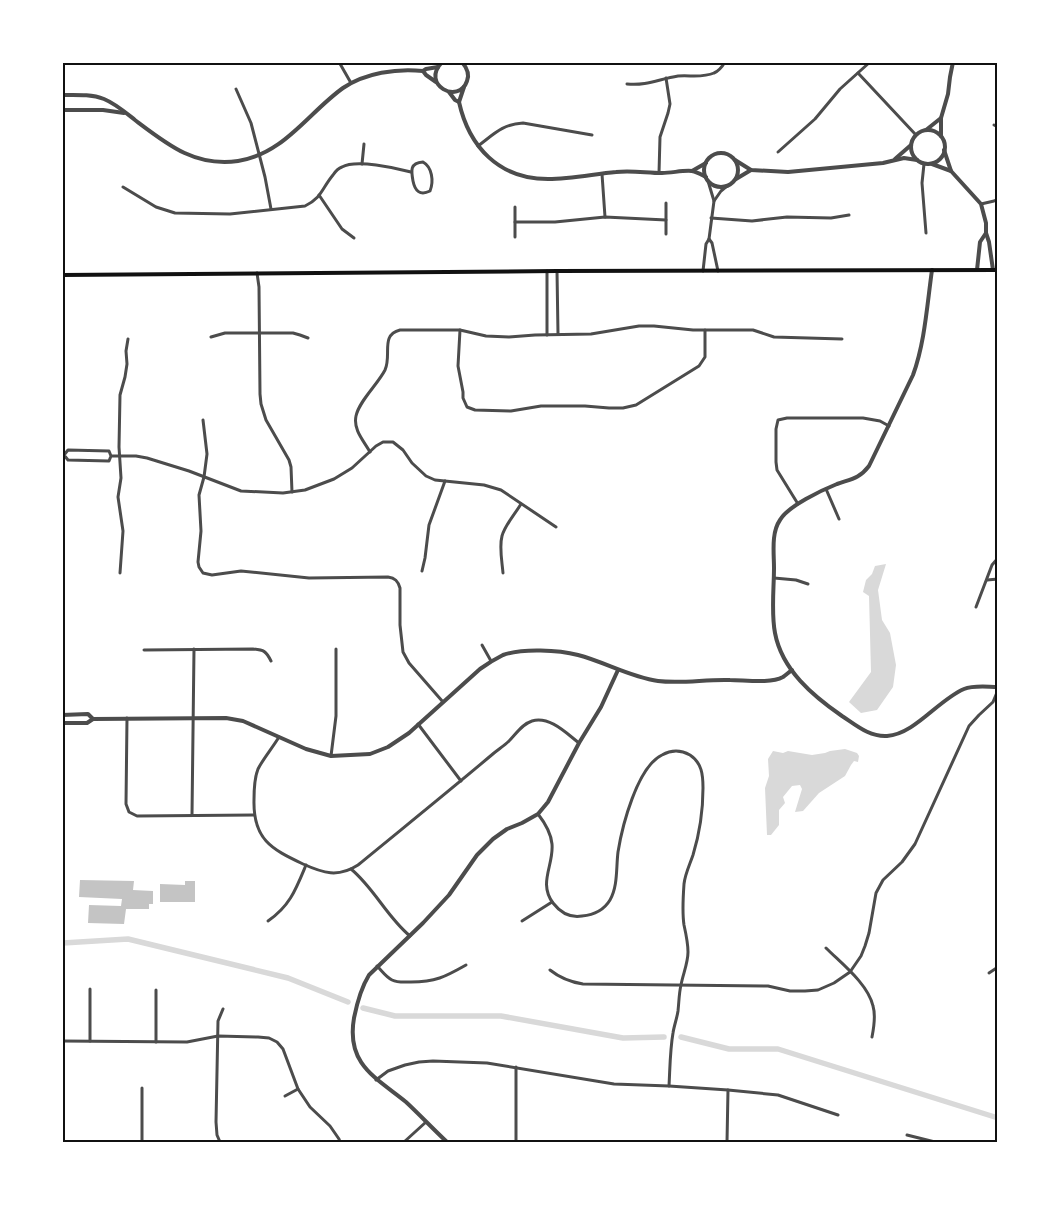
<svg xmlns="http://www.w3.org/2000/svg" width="1060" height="1205" font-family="'PT Sans Narrow',sans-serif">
  <rect width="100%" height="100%" fill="#fff"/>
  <g fill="#d9d9d9">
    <path d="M886 564 878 590 882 620 890 633 896 665 893 687 877 710 861 713 849 702 871 672 869 596 863 592 866 580 872 574 875 566Z"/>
    <path d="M845 749 857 753 859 756 858 762 854 761 851 765 845 776 819 793 803 811 795 812 802 789 800 785 792 786 783 797 785 803 779 810V825L771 835H767L765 788 769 776 768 759 773 751 783 753 788 751 812 755 825 753 830 751Z"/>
  </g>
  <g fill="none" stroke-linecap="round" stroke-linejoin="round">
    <g stroke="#d9d9d9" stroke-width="5.5">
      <path d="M63 943 128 939 288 978 348 1002"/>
      <path d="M363 1008 395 1016H501L623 1038 664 1037"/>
      <path d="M681 1037 729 1049H778L998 1118"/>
    </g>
  </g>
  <g fill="#c4c4c4">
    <path d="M80 880 134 881 133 890 153 891V904H149V909H126L124 924 88 923 89 905 121 906 122 899 79 897Z"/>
    <path d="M185 881H195V902H160V884L185 885Z"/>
  </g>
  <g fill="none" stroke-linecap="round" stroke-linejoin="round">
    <g stroke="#4c4c4c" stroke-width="3">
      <path d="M339 62 351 83"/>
      <path d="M858 73 916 135"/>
      <path d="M627 84C647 86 659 79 678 76 690 75 703 78 714 73 719 71 722 67 725 62"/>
      <path d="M236 89 251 123 265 177 271 209"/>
      <path d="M994 125 998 127"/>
      <path d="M478 146C494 134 503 124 523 123L592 135"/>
      <path d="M778 152 815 119 840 89 870 62"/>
      <path d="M423 162C432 167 434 181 430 191 420 196 415 191 413 181 411 170 410 163 423 162Z"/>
      <path d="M362 164 364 144"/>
      <path d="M924 164 922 183 926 233"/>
      <path d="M659 173 660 137 668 113 670 104 666 78"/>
      <path d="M602 174 605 217"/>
      <path d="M123 187 156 207 175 213 230 214 305 206C322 198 322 188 333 175 335 172 339 168 342 167 356 159 396 168 411 172"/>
      <path d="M319 195 342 229 354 238"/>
      <path d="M714 201 721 191 727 186"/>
      <path d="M981 204 994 201 998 199"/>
      <path d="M711 218 752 221 787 217 831 218 849 215"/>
      <path d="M515 222H555L605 217 666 220"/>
      <path d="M666 234V203"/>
      <path d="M515 237V207"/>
      <path d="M709 239 712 243 718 271"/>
      <path d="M547 271V335"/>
      <path d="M557 271 558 334"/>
      <path d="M703 271 706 244 709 239 714 201 708 181"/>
      <path d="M257 273 259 287 260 394 261 404 266 420 289 460 291 467 292 492"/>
      <path d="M460 330 458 366 463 392V398L467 407 475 410 511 411 541 406H585L609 408H623L636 405 699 366 705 357V330"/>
      <path d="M211 337 225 333H293L300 335 308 338"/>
      <path d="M203 420 207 454 204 477 199 495 201 531 198 562 199 567 203 573 212 575 241 571 309 578 388 577C395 578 398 581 400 588V625L403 652 409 663 443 702"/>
      <path d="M370 452C364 441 353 430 356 416 359 401 378 384 385 370 392 355 380 335 400 330H460L486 336 509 337 535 335 591 334 639 326H654L693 330H753L774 337 842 339"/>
      <path d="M111 456 109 461 68 460 64 455 68 450 109 451 111 456H136L147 458 189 471 241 491 283 493 305 490 334 479 352 468 376 446 383 442H393L403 450 412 463 426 476 435 480 484 485 501 490 556 527"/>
      <path d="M826 489 839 519"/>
      <path d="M798 504 777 470 776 462V429L778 420 787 418H863L880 421 889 426"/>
      <path d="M422 571 425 558 429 525 445 481"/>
      <path d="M120 573 123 531 118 497 121 478 119 447 120 395 125 377 127 364 126 351 128 339"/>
      <path d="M503 573C502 561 499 547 502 536 505 525 515 514 521 504"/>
      <path d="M774 578 796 580 808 584"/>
      <path d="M987 580 998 579"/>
      <path d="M976 607 992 565 998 558"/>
      <path d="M482 645 491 661"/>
      <path d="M144 650 253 649C264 650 266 651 271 661"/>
      <path d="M127 718 126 804 129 812 137 816 254 815"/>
      <path d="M418 724 461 781"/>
      <path d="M279 737C273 747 263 759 258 769 254 779 254 790 254 800 253 839 271 849 303 864 323 873 338 878 358 865 403 828 449 791 494 753 499 749 505 745 509 741 516 734 522 724 532 721 550 716 566 733 579 743"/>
      <path d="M331 756 336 716V649"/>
      <path d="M538 814C545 823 551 833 552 844 554 865 538 883 553 903 560 912 570 918 582 916 593 915 604 910 610 900 618 886 616 868 618 852 622 827 637 767 662 755 671 750 681 750 690 755 702 763 703 775 703 788 703 812 700 832 693 855 690 864 685 874 684 884 683 898 682 912 684 925 686 934 688 943 688 952 688 963 683 974 681 985 679 993 679 1002 678 1011 677 1018 674 1026 673 1033 670 1050 670 1068 669 1086"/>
      <path d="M192 815 194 649"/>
      <path d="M351 869C374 888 387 917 410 936"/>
      <path d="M268 921C290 906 296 889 306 865"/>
      <path d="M522 921 552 902"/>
      <path d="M826 948C842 964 868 984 873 1006 876 1016 874 1027 872 1037"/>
      <path d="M377 966C382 971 386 977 392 980 398 983 405 982 411 982 435 982 445 977 466 965"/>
      <path d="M550 970C560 978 570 982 583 984L768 986 790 991H805L818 990 834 983 850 972 861 956 865 946 869 933 876 893 883 880 902 862 915 844 969 726 979 715 993 702 998 690"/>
      <path d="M989 973 998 967"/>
      <path d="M62 1041 187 1042 218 1036 258 1037 269 1038 277 1042 283 1049 298 1089 310 1107 330 1126 339 1139 340 1142"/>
      <path d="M90 1041V989"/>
      <path d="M156 1042V990"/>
      <path d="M376 1080 388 1071 405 1065 419 1062 433 1061 487 1063 614 1084 669 1086 728 1090 778 1095 838 1115"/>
      <path d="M285 1096 298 1089"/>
      <path d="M907 1135 935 1142"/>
      <path d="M142 1142V1088"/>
      <path d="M220 1142 217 1135 216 1122 218 1021 223 1009"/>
      <path d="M404 1142 426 1122"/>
      <path d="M516 1142V1067"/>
      <path d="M727 1142 728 1090"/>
    </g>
    <g stroke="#4c4c4c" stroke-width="4">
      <path d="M442 62C420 85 459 105 467 81 470 74 467 68 462 62"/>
      <path d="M436 82 426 75 423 71 426 69 438 67"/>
      <path d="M449 92 455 100 459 102 464 87"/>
      <path d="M62 95C76 95 91 94 104 99 116 104 125 112 135 120 168 145 195 167 238 161 284 154 308 113 343 88 365 73 397 68 423 71"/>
      <path d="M459 102C469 147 499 179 548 179 571 179 594 174 616 172 631 170 647 173 662 173 672 173 683 170 692 171 697 172 702 175 706 177"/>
      <path d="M62 110H103L124 113"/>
      <path d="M926 130 941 118"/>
      <circle cx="928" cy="147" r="17"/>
      <path d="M941 136V118L948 94 950 77 953 62"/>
      <path d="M944 150 951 171 981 204 986 223V233L989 242 993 270"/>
      <circle cx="721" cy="170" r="17"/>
      <path d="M895 159 911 145"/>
      <path d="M735 160 751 170 788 172 883 163 904 158 917 160"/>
      <path d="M932 164 951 171"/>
      <path d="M692 171 706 163"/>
      <path d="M736 179 751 170"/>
      <path d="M932 270C927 305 925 342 913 375L869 466C859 479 851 479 837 484 822 490 788 506 780 520 771 533 774 553 774 568 774 588 771 613 775 633 782 670 813 696 842 716 856 725 869 737 887 736 915 734 938 700 964 689 974 685 987 687 998 687"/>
      <path d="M977 270 980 242 986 233"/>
      <path d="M62 715 88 714 93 719"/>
      <path d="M62 723H87L93 719 226 718 243 721 306 749 331 756 370 754 388 747 409 733 480 669C487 664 495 659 503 655 522 648 559 650 578 655 605 662 630 677 658 681 682 684 706 679 730 680 745 680 770 684 783 677 786 675 789 672 792 670"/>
      <path d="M447 1142C433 1129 420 1115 406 1102 375 1077 346 1064 354 1018 357 1003 361 988 369 975L423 923 449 895 477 855 493 839 507 829 522 823 538 814 548 802 579 743 601 707 618 670"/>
    </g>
    <path stroke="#111" stroke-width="4" d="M62 275 557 271 998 270"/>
  </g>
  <rect width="1060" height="1205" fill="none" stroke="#ffffff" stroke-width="128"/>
  <rect x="64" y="64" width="932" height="1077" fill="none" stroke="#111" stroke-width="2"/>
</svg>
